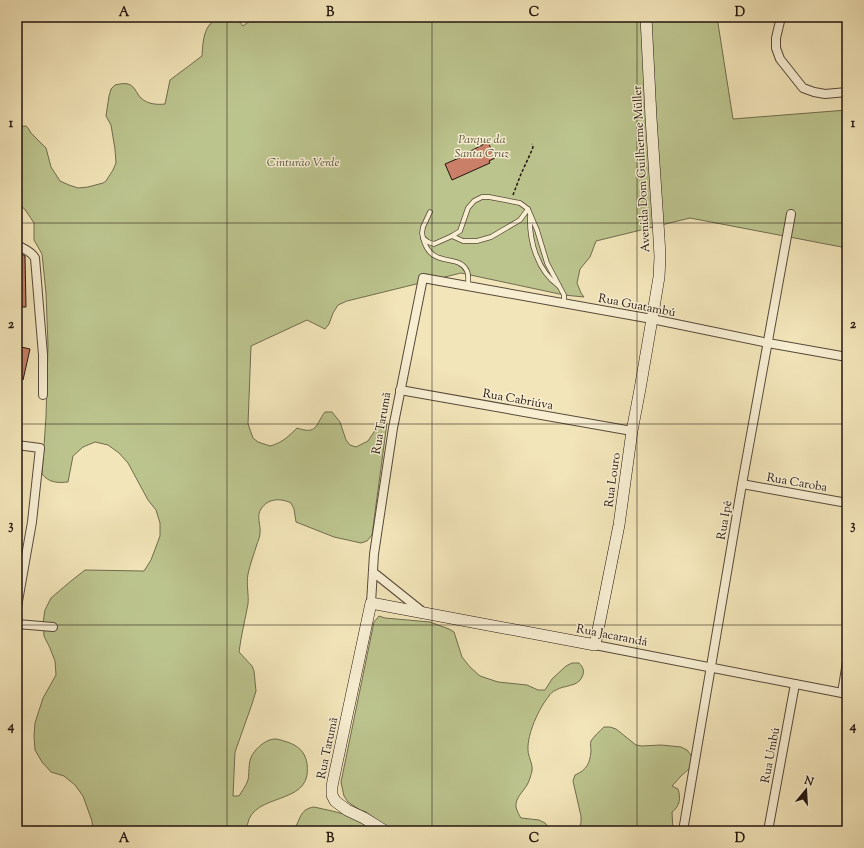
<svg xmlns="http://www.w3.org/2000/svg" width="864" height="848" font-family="'Sorts Mill Goudy',serif">
  <rect width="100%" height="100%" fill="#f2e5b9"/>
  <filter id="stains"><feTurbulence type="fractalNoise" baseFrequency=".005" numOctaves="4"/><feColorMatrix values="0 0 0 0 .2 0 0 0 0 .09 0 0 0 0 .02 0 0 0 .5 -.17"/></filter>
  <radialGradient id="worn" r=".72"><stop offset=".6" stop-color="#630" stop-opacity="0"/><stop offset="1" stop-color="#630" stop-opacity=".3"/></radialGradient>
  <g fill="#bcc48e" stroke="#706c4e">
    <path d="M224 17C235 17 236 17 243 26L255 17H717L733 119 847 110V248L690 218 596 241 590 257 580 269 577 283 581 293 584 297 564 295 461 273 347 301 338 305 333 313 329 324 325 329 307 320 251 346 248 424 253 438 258 442 270 446C282 443 289 436 297 428 318 435 315 425 325 412H332L340 422 346 440 350 445 356 447 368 441 376 429 380 425 387 423 372 535 367 541 361 543 334 537 296 522 294 509 291 503C281 498 268 498 261 509 256 516 261 525 260 533 260 537 258 541 257 544 254 554 250 564 248 574 246 584 249 594 248 604 245 620 241 636 239 652L252 666 254 671 256 691 252 704 235 752 233 796H239C242 791 246 786 248 780 250 770 247 760 255 751 259 746 267 739 275 739 279 739 283 741 287 742 303 747 309 758 307 775 302 806 246 793 247 831H93L92 821 83 796 75 785 64 776 51 772 42 762 35 750 34 736 35 723 43 698 56 675 55 661 50 648 44 636 43 623 45 610 51 598 71 581 85 570 144 571 151 560 160 536V523L156 510 148 500 128 463 119 453 108 445 95 442 83 447 73 456 68 482C58 483 49 483 42 474L46 417 48 345 46 293 42 254 34 240V223L26 211 17 201V127L26 126 28 128 31 133 46 148 51 167 60 181 69 185 78 188 88 187 103 183 106 181 113 170 116 163 115 149 111 125 106 116 109 96 111 89 115 85C119 84 124 83 128 84 135 86 136 93 141 98 147 104 157 105 165 104L170 80 202 56C203 39 204 20 224 17Z"/>
    <path d="M379 616 385 618 430 622 449 629 454 632 462 657 470 667 480 676 498 682 527 685 538 690H545L552 679 566 666 572 663H579C583 667 585 671 582 677 578 687 564 685 556 690 553 691 550 694 549 696 539 708 527 734 528 750 528 757 533 763 532 771 531 775 529 782 527 785 523 792 515 798 516 807 517 811 519 815 521 818L539 820 545 823 552 831H393L366 812 360 810 348 802 344 796 341 782 374 622Z"/>
    <path d="M604 727H610L616 729 636 745 642 746 661 745 681 747 687 750 691 755 692 761 691 767 681 776 672 786 678 789C681 798 680 806 672 812L673 831H578L581 823V816L573 781 575 775C587 770 590 763 591 751 591 748 590 744 591 741 594 736 600 731 604 727Z"/>
    <path d="M314 807C327 810 340 812 351 817 359 820 365 826 372 831H293C301 820 299 809 314 807Z"/>
  </g>
  <g fill="#c97f68" stroke="#23150e">
    <path d="M488 142 495 158 489 161 490 163 452 180 445 164 466 155 465 154Z"/>
    <path d="M17 251 25 256 26 307H17Z"/>
    <path d="M17 346 30 349 23 380 17 378Z"/>
  </g>
  <g fill="none" stroke-linecap="round" stroke-linejoin="round">
    <g stroke="#574939" stroke-width="5.5">
      <g id="lane">
        <path d="M430 212 423 227 422 233 423 238 428 242 434 244 452 236 460 231 468 208 474 201 482 197H489L520 203 528 209 537 230 547 263 564 295V303"/>
        <path d="M530 216C529 240 537 271 559 286"/>
        <path d="M452 236 463 241H477L491 237 520 220 528 209"/>
        <path d="M423 238C431 270 458 252 467 271 469 275 468 281 468 286"/>
      </g>
    </g>
    <g stroke="#574939" stroke-width="10">
      <g id="street">
        <path d="M781 17 776 38V48L780 59 803 88 814 92 825 94 847 92"/>
        <path d="M17 245C24 249 31 251 35 258L43 355V395"/>
        <path d="M400 390 632 431"/>
        <path d="M17 445 40 448 32 522 17 607"/>
        <path d="M742 484 847 503"/>
        <path d="M373 572 423 612"/>
        <path d="M371 603 374 554 393 428 423 278 652 319 768 343 847 357"/>
        <path d="M17 624 53 627"/>
        <path d="M595 645 847 694"/>
        <path d="M842 693 847 662"/>
        <path d="M683 831 742 484 791 214"/>
        <path d="M768 831 795 684"/>
      </g>
    </g>
    <g stroke="#23150e" stroke-width="12">
      <path id="secondary" d="M385 831 364 818 347 810 335 801 332 795V786L371 603 595 645 619 525 632 431 640 389 652 319 659 277 660 257 659 238 651 118 646 17"/>
    </g>
    <path stroke="#23150e" stroke-width="1.5" stroke-dasharray="3 2" stroke-linecap="butt" d="M513 195 521 174 532 150 533 147 532 144"/>
    <use href="#lane" stroke="#f7eed2" stroke-width="4"/>
    <use href="#street" stroke="#f7eed2" stroke-width="8"/>
    <use href="#secondary" stroke="#f7eed2" stroke-width="11"/>
  </g>
  <path fill="none" stroke="#23150e" stroke-width="1" stroke-opacity="0.55" d="M227 17V831M432 17V831M637 17V831M17 223H847M17 424H847M17 625H847"/>
  <g text-anchor="middle" stroke-width="3" stroke-linejoin="round" paint-order="stroke">
    <g font-size="12" font-style="italic" fill="#59523b" stroke="#f7eed2">
      <text x="482" y="143">Parque da<tspan x="482" dy="14">Santa Cruz</tspan></text>
      <text x="303" y="166">Cinturão Verde</text>
    </g>
    <g font-size="12" fill="#23150e" stroke="#f7eed2">
      <text transform="translate(641 169) rotate(-93)" y="4">Avenida Dom Guilherme Müller</text>
      <text transform="translate(637 305) rotate(11)" y="4">Rua Guatambú</text>
      <text transform="translate(518 399) rotate(10)" y="4">Rua Cabriúva</text>
      <text transform="translate(381 423) rotate(-80)" y="4">Rua Tarumã</text>
      <text transform="translate(612 480) rotate(-82)" y="4">Rua Louro</text>
      <text transform="translate(797 482) rotate(10)" y="4">Rua Caroba</text>
      <text transform="translate(724 520) rotate(-80)" y="4">Rua Ipê</text>
      <text transform="translate(612 635) rotate(11)" y="4">Rua Jacarandá</text>
      <text transform="translate(327 748) rotate(-78)" y="4">Rua Tarumã</text>
      <text transform="translate(770 755) rotate(-79)" y="4">Rua Umbú</text>
    </g>
  </g>
  <rect width="864" height="848" fill="none" stroke="#f2e5b9" stroke-width="44"/>
  <g transform="translate(806 790) rotate(18)" stroke="#f7eed2" stroke-width="3" paint-order="stroke">
  <path d="M0-3L7 15L0 10L-7 15Z" fill="#23150e"/>
  <text y="-6" font-size="11" font-weight="bold" text-anchor="middle" fill="#23150e">N</text>
  </g>
  <rect x="22" y="22" width="820" height="804" fill="none" stroke="#23150e" stroke-width="1.5"/>
  <g font-size="13" text-anchor="middle" font-weight="bold" fill="#23150e">
    <text x="124" y="16">A</text>
    <text x="330" y="16">B</text>
    <text x="534" y="16">C</text>
    <text x="740" y="16">D</text>
    <text x="11" y="127">1</text>
    <text x="853" y="127">1</text>
    <text x="11" y="328">2</text>
    <text x="853" y="328">2</text>
    <text x="11" y="529">3</text>
    <text x="853" y="529">3</text>
    <text x="11" y="730">4</text>
    <text x="853" y="730">4</text>
    <text x="124" y="842">A</text>
    <text x="330" y="842">B</text>
    <text x="534" y="842">C</text>
    <text x="740" y="842">D</text>
  </g>
  <rect width="100%" height="100%" filter="url(#stains)"/>
  <rect width="100%" height="100%" fill="url(#worn)"/>
</svg>
